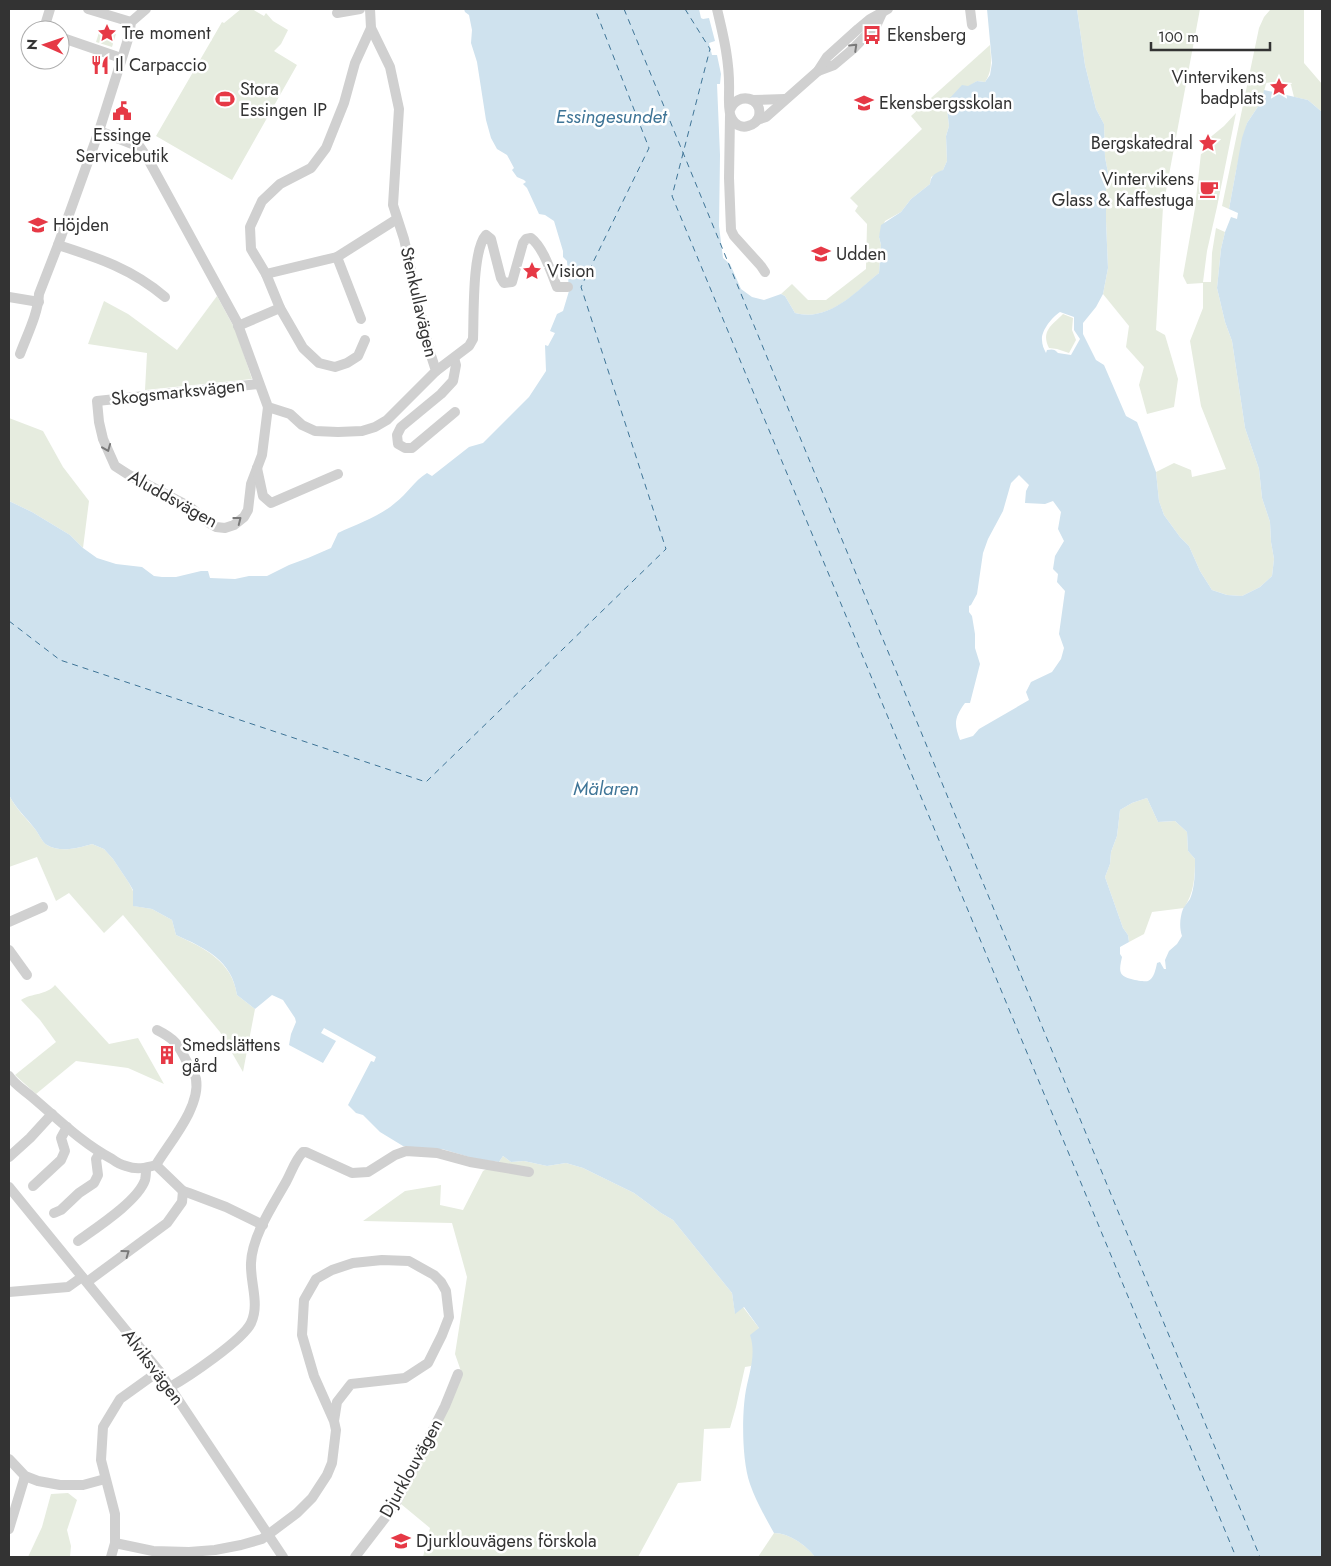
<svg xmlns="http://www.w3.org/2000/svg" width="1331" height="1566" font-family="Jost,sans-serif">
  <rect width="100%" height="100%" fill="#fff"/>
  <g fill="#e6ecdf">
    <path d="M241 9H252L264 16 266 13 273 21 288 30 281 44 274 51 297 65 232 180 156 136 222 22 224 23Z"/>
    <path d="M1077 9H1200L1163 207 1156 330 1165 335 1178 379 1174 407 1147 414 1139 385 1144 367 1126 347 1129 326 1103 294 1108 268 1106 221V183L1108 173 1105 157 1104 124 1096 109 1085 65Z"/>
    <path d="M1284 9H1304V63L1322 84V112L1308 100 1294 97 1291 85 1272 82 1266 84 1261 102 1247 123 1236 171 1229 209 1222 206 1259 28 1264 17 1270 10Z"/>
    <path d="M100 29 116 34 112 47 96 42Z"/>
    <path d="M990 45C991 58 993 70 985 82L977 81 949 99 947 109 949 126 946 136 947 161 943 170 931 177 930 184 911 199 901 212 885 221 879 237 881 245 879 273C855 293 829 322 795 313L785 296 781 294 792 284 808 300H826L866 269 867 224 855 211 858 206 850 198 922 129 911 116Z"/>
    <path d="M1236 113 1217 207 1207 251 1203 282H1211L1212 253 1216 228 1225 232 1221 249 1217 288 1225 322 1232 341 1245 428 1259 469 1262 498 1270 522 1271 542 1274 559 1272 576 1260 587 1242 596 1227 595 1212 590 1200 571 1189 546 1180 537 1164 515 1159 501 1156 472 1174 463 1191 470 1192 477 1226 469 1201 406 1190 341 1203 308V283L1187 284 1183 276 1195 208 1202 144 1224 126Z"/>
    <path d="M217 296 236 331 252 379 145 390 147 353 88 344 104 301 128 314 177 350Z"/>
    <path d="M1063 314 1073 318 1072 330 1076 340 1069 353 1057 349 1049 348C1041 331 1051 326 1063 314Z"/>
    <path d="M9 418 43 431 63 467 89 501 83 548 70 535 32 512 9 501Z"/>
    <path d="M9 795C16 809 26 818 35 829 39 834 42 842 47 845 60 853 79 848 92 844L104 849 113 859 129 883 133 891 134 906 152 909 172 920 176 935C204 948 232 961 237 995L255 1009 243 1072 220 1032 123 915 104 933 69 893 56 901 37 857 9 867Z"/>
    <path d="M1147 798 1158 822 1175 821 1187 832 1188 851 1195 859C1195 877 1194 893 1184 908L1152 912 1144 934 1129 942 1128 935 1123 928 1105 877 1110 864 1111 852 1117 836 1120 810 1132 803Z"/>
    <path d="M55 985 109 1044 138 1038 164 1084 128 1068 76 1061 36 1094 15 1075 56 1042 40 1020 21 1000C32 993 47 995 55 985Z"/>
    <path d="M503 1156 511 1162 524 1161 547 1166 566 1163 583 1168 634 1193 661 1213 673 1220 732 1293 735 1313 743 1307 759 1328 753 1344V1363L751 1366 745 1367 736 1407 730 1428 704 1429 701 1481 678 1483 638 1557H423L430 1528 401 1504 462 1374 455 1354 467 1277 452 1223 363 1221 405 1191 441 1185 440 1205 463 1210 483 1171 499 1162Z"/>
    <path d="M68 1493 77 1500 67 1530 71 1546 70 1557H28L42 1527 51 1494Z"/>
    <path d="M774 1533C789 1533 806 1545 815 1557H758Z"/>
  </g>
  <path fill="#cfe2ee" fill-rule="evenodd" d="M464 9H699L701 18 703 19 709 18 715 41 709 43 712 55H717L721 74 720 84H717L720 155 719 226 723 258 730 264 741 289 752 297 764 300 781 294 785 296 795 313C829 322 854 293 879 273L881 245 879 237 881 225 901 212 911 199 930 184C931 175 935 173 943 170L947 161 946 136 949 126 947 109 949 99 962 85 968 86 977 81 985 82 990 75 992 63 987 9H1077L1085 65 1096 109 1104 124 1105 157 1108 173 1106 183V221L1108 268 1103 294 1096 307 1083 323V334L1096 360 1104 365 1126 416 1137 422 1156 472 1159 501 1164 515 1180 537 1189 546 1200 571 1212 590 1227 595 1242 596 1260 587 1272 576 1274 559 1271 542 1270 522 1262 498 1259 469 1245 428 1232 341 1225 322 1217 288 1221 249 1225 232 1231 217 1237 219 1238 213 1229 209 1242 138 1247 123 1261 102 1264 90 1308 100 1322 112V1557H815C806 1545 789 1533 774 1533 765 1517 756 1501 750 1484 742 1461 742 1419 745 1396 748 1375 757 1356 750 1335L759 1328 744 1307 735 1314 732 1293 673 1220 661 1213 634 1193 583 1168 566 1163 547 1166 524 1161 511 1162 503 1156 499 1162 476 1159 442 1149H425L403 1146 380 1132 363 1115 356 1113 348 1105 371 1061 374 1062 376 1057 324 1028 321 1033 336 1041 323 1063 289 1045 291 1034 296 1022 295 1018 283 1000 272 995 255 1009 237 995C232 960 205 948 176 935L172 920 152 909 133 906V890L129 883 113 859 104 849 92 844C79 848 60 853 47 845 42 842 39 834 35 829 26 817 16 809 9 795V501L32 512 70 535 83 548 97 558 116 564 142 567 154 576 162 577H176L201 571H208L210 578 235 579 249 576H267L289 565 308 558 331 548 338 533C357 524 379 517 395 503 407 494 414 481 427 473L432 476 469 447 483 443 529 397 546 371 545 345 548 346 555 333 550 331 557 314 563 311 569 291 567 261 563 257V251L554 221 545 215 539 214 527 188 523 184 526 182 524 180 517 177 512 170 514 168 507 155 497 149 491 138 486 120 477 62 471 43 472 30 469 15 465 12ZM1060 312 1074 317V330L1080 339 1071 355 1058 353C1055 349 1052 349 1047 350L1046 353C1044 349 1042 345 1042 340 1041 331 1052 317 1060 312ZM1019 475 1029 485 1026 491 1025 503 1045 504 1053 501 1061 512 1058 529 1064 541 1055 556 1053 569 1058 574 1057 582 1065 591 1059 634 1064 648 1061 659 1052 672 1031 682 1026 692 1029 700 979 729 973 736 960 740C954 724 954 718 965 703H970L980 664 975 648V634L972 616 969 612V606L971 605 977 594 983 553 988 539 1003 511 1011 483ZM1147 798 1158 822 1175 821 1187 832 1188 851 1195 859C1195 871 1195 888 1190 899 1188 902 1185 905 1183 909 1180 917 1179 927 1182 936L1177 944 1169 951 1165 960 1166 969H1164L1160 962 1157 963C1156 968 1154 979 1148 981 1143 982 1123 979 1121 973 1119 969 1121 962 1122 957L1120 954V947L1129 942 1128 935 1123 928 1105 877 1110 864 1111 852 1117 836 1120 810 1132 803Z"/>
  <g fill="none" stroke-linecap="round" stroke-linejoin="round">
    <g stroke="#3f7597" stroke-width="1" stroke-dasharray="6 5" stroke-linecap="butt">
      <path d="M624 9 1260 1557"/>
      <path d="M685 9 710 49 672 196 1236 1557"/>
      <path d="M9 621 60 660 426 782 666 549 581 287 649 148 595 9"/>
    </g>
    <g stroke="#d0d0d0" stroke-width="10">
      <path d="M88 9 131 22"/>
      <path d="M717 9C724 38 730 63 729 93 729 100 728 113 732 119 735 125 742 128 748 126 753 125 758 121 759 116 763 97 737 91 730 110"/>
      <path d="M970 9 972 25"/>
      <path d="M337 13 360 9"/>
      <path d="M48 30 46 22 50 9"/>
      <path d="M60 37 121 58"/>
      <path d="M818 71 834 65 853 49 877 24 882 13"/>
      <path d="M753 100 785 99"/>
      <path d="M730 116 729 178 731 230 734 236 761 266 765 272"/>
      <path d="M757 120 766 117 818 71 827 57 858 29 870 19 888 9"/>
      <path d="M99 131 140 147 148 159 237 322 268 407 290 414 302 425 315 431 338 432 362 431 375 427 387 420 436 371 428 346 404 239 393 205 399 109 390 67 371 28 370 9"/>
      <path d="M58 245C99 258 132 269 165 297"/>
      <path d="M337 257 361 319"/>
      <path d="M266 274 337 257 397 219"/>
      <path d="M9 297 39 302"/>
      <path d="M238 326 280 308"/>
      <path d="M365 340 358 356 347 363 335 367 319 363 303 348 280 308 266 274 251 249 250 227 262 201 280 184 311 168 326 148 344 103 355 63 371 28"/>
      <path d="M20 354C27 335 38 314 39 294L58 245 99 131 129 36 131 22 146 9"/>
      <path d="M454 358 456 365 453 381 441 394 401 427 397 435 398 444 405 448H412L455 412"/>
      <path d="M436 371 469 346 473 339C474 316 472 250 486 235L491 239 501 278 504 283 512 282 523 243 526 239 531 238C543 247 551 272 557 287H568"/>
      <path d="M259 384 97 401 99 422 103 439 115 466 129 475 190 507 209 523 216 527 225 528 234 525 244 517 248 510 251 484 262 455 268 407"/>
      <path d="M257 468 263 496 271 503 338 474"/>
      <path d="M9 922 43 907"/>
      <path d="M9 950 27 975"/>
      <path d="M9 1076C15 1085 24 1090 32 1097 58 1119 82 1143 112 1159 116 1162 121 1165 126 1166 137 1170 145 1168 156 1165L183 1191 189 1193 226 1207 263 1225"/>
      <path d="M9 1157 30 1138 52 1114"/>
      <path d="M156 1165C169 1143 201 1107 196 1079 195 1074 190 1067 187 1062 178 1044 175 1039 157 1030"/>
      <path d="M33 1186 61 1160 65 1151 61 1138 67 1127"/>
      <path d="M9 1187 159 1371 283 1557"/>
      <path d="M54 1213 61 1210 79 1193 94 1183 98 1175 96 1159 100 1153"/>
      <path d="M78 1241C96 1228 138 1201 145 1180 146 1176 146 1172 146 1168"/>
      <path d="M87 1282 167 1223 182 1202 183 1191"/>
      <path d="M9 1292 68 1287 82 1277"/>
      <path d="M170 1387C188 1377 243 1340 251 1323 260 1304 250 1283 251 1263 252 1236 273 1205 286 1182 291 1173 295 1160 303 1152H306L352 1173 368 1172 395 1155 406 1151 437 1153 470 1162 529 1172"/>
      <path d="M9 1459 25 1476 38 1481 60 1485H83L105 1479"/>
      <path d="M9 1529 25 1476"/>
      <path d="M115 1543 153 1551 189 1552 215 1550 241 1545 262 1539 269 1534 297 1513 312 1498 327 1475 332 1463 336 1430 334 1421 337 1402 351 1384 405 1378 428 1363 442 1335 449 1317 446 1291 441 1282 434 1275 409 1261 382 1260 353 1263 332 1270 316 1279 304 1300 302 1335 314 1376 334 1421"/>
      <path d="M111 1557 115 1543V1514L101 1460 103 1427 120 1399 159 1371"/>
      <path d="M355 1557 395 1505 445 1406 458 1374"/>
    </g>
  </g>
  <defs><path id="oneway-chevron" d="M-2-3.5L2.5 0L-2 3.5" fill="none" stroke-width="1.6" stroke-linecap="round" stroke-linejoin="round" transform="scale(1.25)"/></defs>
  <g stroke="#7a7a7a">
    <use href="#oneway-chevron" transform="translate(854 47) rotate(-44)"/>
    <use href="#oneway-chevron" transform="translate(107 448) rotate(68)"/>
    <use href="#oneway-chevron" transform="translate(238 520) rotate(-38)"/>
    <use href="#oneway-chevron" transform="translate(126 1253) rotate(-36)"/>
  </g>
  <defs>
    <g id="sight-bare" transform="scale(1.5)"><path d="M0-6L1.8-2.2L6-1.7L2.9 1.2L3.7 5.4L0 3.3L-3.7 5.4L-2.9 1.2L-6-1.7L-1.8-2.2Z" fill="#e63946" stroke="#fff" stroke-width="2.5" paint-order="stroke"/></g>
    <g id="bus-bare" transform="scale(1.5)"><path d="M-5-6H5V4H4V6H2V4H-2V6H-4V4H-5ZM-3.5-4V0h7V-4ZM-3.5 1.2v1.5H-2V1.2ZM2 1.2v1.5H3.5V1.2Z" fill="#e63946" stroke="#fff" stroke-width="2.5" paint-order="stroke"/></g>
    <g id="restaurant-bare" transform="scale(1.5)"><path d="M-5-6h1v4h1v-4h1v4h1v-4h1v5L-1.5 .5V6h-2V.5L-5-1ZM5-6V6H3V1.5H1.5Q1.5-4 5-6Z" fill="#e63946" stroke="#fff" stroke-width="2.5" paint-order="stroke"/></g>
    <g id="stadium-bare" transform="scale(1.5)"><path d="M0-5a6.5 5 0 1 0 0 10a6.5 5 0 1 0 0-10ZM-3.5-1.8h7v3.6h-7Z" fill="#e63946" stroke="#fff" stroke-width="2.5" paint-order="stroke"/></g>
    <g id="school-bare" transform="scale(1.5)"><path d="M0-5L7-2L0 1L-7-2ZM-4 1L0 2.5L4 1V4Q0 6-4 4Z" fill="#e63946" stroke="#fff" stroke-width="2.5" paint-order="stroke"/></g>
    <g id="civic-bare" transform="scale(1.5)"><path d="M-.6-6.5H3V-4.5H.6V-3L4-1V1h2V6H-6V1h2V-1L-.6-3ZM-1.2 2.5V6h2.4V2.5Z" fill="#e63946" stroke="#fff" stroke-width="2.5" paint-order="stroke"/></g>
    <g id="cafe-bare" transform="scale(1.5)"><path d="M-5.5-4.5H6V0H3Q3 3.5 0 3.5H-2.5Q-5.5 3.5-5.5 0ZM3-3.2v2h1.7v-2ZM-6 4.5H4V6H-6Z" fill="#e63946" stroke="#fff" stroke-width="2.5" paint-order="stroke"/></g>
    <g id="building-bare" transform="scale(1.5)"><path d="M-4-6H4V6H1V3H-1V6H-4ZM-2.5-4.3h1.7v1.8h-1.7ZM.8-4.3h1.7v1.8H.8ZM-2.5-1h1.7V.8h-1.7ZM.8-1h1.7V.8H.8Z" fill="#e63946" stroke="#fff" stroke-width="2.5" paint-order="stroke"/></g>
  </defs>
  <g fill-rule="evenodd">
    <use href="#sight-bare" x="107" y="33"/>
    <use href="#bus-bare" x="872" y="35"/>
    <use href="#restaurant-bare" x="100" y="65"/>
    <use href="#sight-bare" x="1279" y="87"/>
    <use href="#stadium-bare" x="225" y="99"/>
    <use href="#school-bare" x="864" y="103"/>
    <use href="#civic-bare" x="122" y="111"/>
    <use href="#sight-bare" x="1208" y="143"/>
    <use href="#cafe-bare" x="1209" y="189"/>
    <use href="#school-bare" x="38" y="225"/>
    <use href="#school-bare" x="821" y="254"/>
    <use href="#sight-bare" x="532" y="271"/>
    <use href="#building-bare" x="167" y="1055"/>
    <use href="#school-bare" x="401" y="1541"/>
  </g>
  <g text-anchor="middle" stroke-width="5" stroke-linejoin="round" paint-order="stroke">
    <g font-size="18" fill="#333" stroke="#fff" text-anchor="start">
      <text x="122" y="39">Tre moment</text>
      <text x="887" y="41">Ekensberg</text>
      <text x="115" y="71">Il Carpaccio</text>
      <text x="1264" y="83" text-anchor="end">Vintervikens<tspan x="1264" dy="21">badplats</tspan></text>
      <text x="240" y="95">Stora<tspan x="240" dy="21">Essingen IP</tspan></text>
      <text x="879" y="109">Ekensbergsskolan</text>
      <text x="122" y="141" text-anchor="middle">Essinge<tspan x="122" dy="21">Servicebutik</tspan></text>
      <text x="1193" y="149" text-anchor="end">Bergskatedral</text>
      <text x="1194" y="185" text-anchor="end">Vintervikens<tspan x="1194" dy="21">Glass &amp; Kaffestuga</tspan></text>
      <text x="53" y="231">Höjden</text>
      <text x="836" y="260">Udden</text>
      <text x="547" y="277">Vision</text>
      <text x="182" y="1051">Smedslättens<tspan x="182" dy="21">gård</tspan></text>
      <text x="416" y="1547">Djurklouvägens förskola</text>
    </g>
    <g font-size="18" fill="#333" stroke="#fff">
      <text transform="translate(419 302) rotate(77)" y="6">Stenkullavägen</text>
      <text transform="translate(178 392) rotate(-6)" y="6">Skogsmarksvägen</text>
      <text transform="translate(173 499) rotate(29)" y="6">Aluddsvägen</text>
      <text transform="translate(153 1367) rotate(53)" y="6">Alviksvägen</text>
      <text transform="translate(411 1468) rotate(-61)" y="6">Djurklouvägen</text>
    </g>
    <g font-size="19" font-style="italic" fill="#3f7597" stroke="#fff">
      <text x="611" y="123">Essingesundet</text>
      <text x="606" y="795">Mälaren</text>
    </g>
  </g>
  <rect width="1331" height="1566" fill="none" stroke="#333333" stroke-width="20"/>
  <g transform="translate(45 45) rotate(272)"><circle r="24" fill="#ffffff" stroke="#adadad"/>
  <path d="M0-4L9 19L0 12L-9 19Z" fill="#e63946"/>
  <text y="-8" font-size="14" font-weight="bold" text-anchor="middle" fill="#333333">N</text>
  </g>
  <path d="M1151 42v8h119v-8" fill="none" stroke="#333333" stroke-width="2.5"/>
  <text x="1158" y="42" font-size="15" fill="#333333" stroke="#ffffff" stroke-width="4" paint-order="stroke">100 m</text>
</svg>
